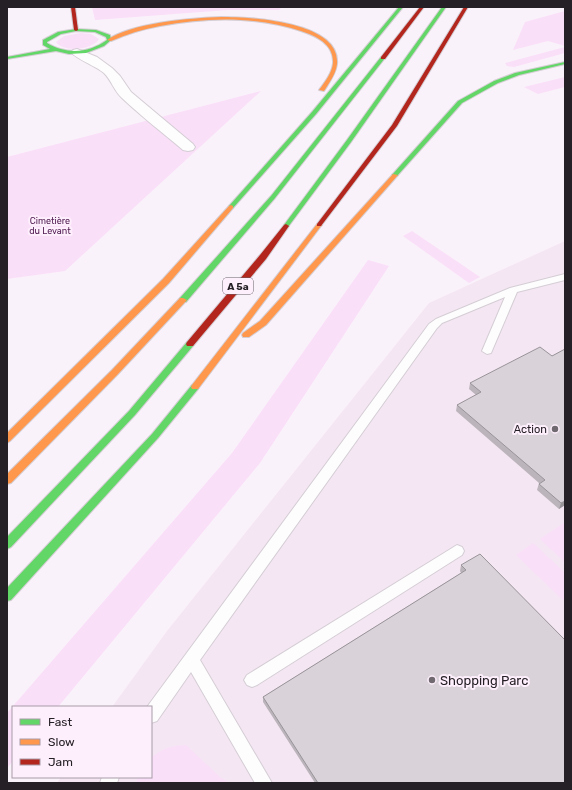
<svg xmlns="http://www.w3.org/2000/svg" width="572" height="790" font-family="Rubik,sans-serif">
  <rect width="100%" height="100%" fill="#faf2fa"/>
  <path fill="#f5e6f4" d="M565 241V783H57L61 777H151V707H112L167 631 429 303Z"/>
  <g fill="#fadff9">
    <path d="M92 7H282L279 10H228L95 20Z"/>
    <path d="M565 11V46L548 41 513 50 525 22Z"/>
    <path d="M81 33 91 34 99 39C93 50 63 53 56 42L64 36Z"/>
    <path d="M565 47V53L514 67 507 66 505 63Z"/>
    <path d="M565 77V87L538 94 524 87Z"/>
    <path d="M261 91 65 271 7 279V157Z"/>
    <path d="M412 231 480 277 469 283 403 236Z"/>
    <path d="M368 260 389 266 260 463 58 707H13V761L7 768V713L232 453Z"/>
    <path d="M564 523 565 524V562L540 539Z"/>
    <path d="M533 543 565 573V599L563 600 516 555Z"/>
    <path d="M186 745 221 778 230 783H136L138 777H151V758C163 748 170 746 186 745Z"/>
  </g>
  <g fill="none" stroke-linecap="round" stroke-linejoin="round">
    <g stroke="#d4ced4" stroke-width="2">
      <g id="lane">
        <path d="M565 274V280L517 292 491 353 487 354 482 351 505 297 442 323 437 328 200 660 272 783H255L191 672 157 721 151 723V707H147L429 324 436 319 510 288Z"/>
        <path d="M457 545 462 547 464 551 462 555 257 685 252 687 247 685 244 680 247 675Z"/>
        <path d="M102 777H119L117 783H100Z"/>
      </g>
    </g>
    <g stroke="#d4ced4" stroke-width="2">
      <path id="street" d="M77 49 97 57 112 68 120 76 131 92 193 144 195 147 193 150 188 151 183 150C163 133 141 116 122 98 114 91 112 81 104 73 96 66 76 59 71 52L73 50Z"/>
    </g>
    <g stroke="#d4ced4" stroke-width="2">
      <g id="fast">
        <path d="M399 7H403L316 114 233 208H229V206L312 112Z"/>
        <path d="M442 7H446L351 142 288 227H284V225L347 140Z"/>
        <path d="M76 29 96 30 110 35 111 40 104 46 86 53 69 54 56 51 7 59V57L50 49 43 45V40L58 32ZM76 31 95 32 106 37 107 40C89 53 67 55 47 43V42L61 34Z"/>
        <path d="M381 57 385 58 275 198 186 302H180L179 300 180 298 271 196Z"/>
        <path d="M565 62V64L519 75 498 83 462 103 397 176 392 175 458 101 494 81 515 73Z"/>
        <path d="M190 341 193 342 194 344 193 346 135 415 11 547 7 549V537L129 411 187 342Z"/>
        <path d="M195 384 199 387 198 389 158 438 11 600 7 601V588L152 434 192 385Z"/>
      </g>
    </g>
    <g stroke="#d4ced4" stroke-width="2">
      <g id="slow">
        <path d="M221 17C249 17 341 21 337 64 336 74 329 83 324 91L319 90C325 82 332 73 333 63 334 44 316 36 301 31 256 16 207 17 160 26 143 29 127 34 111 41L107 40C131 23 190 18 221 17Z"/>
        <path d="M393 174 398 175 266 325 249 337H243L242 335 243 333 260 321Z"/>
        <path d="M231 205 233 206V208L169 283 10 441 7 443V433L163 279 229 206Z"/>
        <path d="M319 223 322 225 321 226 198 389H192L191 387 192 385 317 224Z"/>
        <path d="M180 298H183L187 300 118 374 11 483 7 484V474L112 370Z"/>
      </g>
    </g>
    <g stroke="#d4ced4" stroke-width="2">
      <g id="jam">
        <path d="M71 7H75L78 30 76 31 74 30Z"/>
        <path d="M420 7H424L385 59H381V57Z"/>
        <path d="M464 7H468L397 126 321 226H317V224L392 125Z"/>
        <path d="M286 224 289 226 266 259 193 346H187L186 344 187 342 260 255 284 225Z"/>
      </g>
    </g>
    <use href="#lane" fill="#fefdfe" fill-rule="evenodd"/>
    <use href="#street" fill="#fefdfe" fill-rule="evenodd"/>
    <use href="#fast" fill="#63d668" fill-rule="evenodd"/>
    <use href="#slow" fill="#ff974d" fill-rule="evenodd"/>
    <use href="#jam" fill="#b3261e" fill-rule="evenodd"/>
  </g>
  <g fill="#bbb5bb">
    <path d="M565 349V505L559 509 537 490 539 483 456 411 457 405 476 395 469 389 470 383 552 356Z"/>
    <path d="M461 565 565 640V783H315L263 702V697L461 573 460 571Z"/>
  </g>
  <path fill="#989498" d="M565 501V505L559 509 561 503Z"/>
  <g fill="#d9d3d9" stroke="#989498">
    <path d="M540 347 552 356 565 349V501L561 503 539 484 545 480 457 405 481 392 470 383Z"/>
    <path d="M480 554 565 640V783H318L263 697 466 570 461 565Z"/>
  </g>
  <g fill="#706a70" stroke="#feeffd" stroke-width="1.5">
    <circle cx="555" cy="429" r="4"/>
    <circle cx="432" cy="680" r="4"/>
  </g>
  <g text-anchor="middle" stroke-width="4" stroke-linejoin="round" paint-order="stroke">
    <g font-size="9" fill="#4d174e" stroke="#feeffd">
      <text x="50" y="224">Cimetière<tspan x="50" dy="10">du Levant</tspan></text>
    </g>
    <rect fill="#feeffd" stroke="#665e66" stroke-width="1" x="223" y="278" width="30" height="16" rx="3"/>
    <g font-size="10" font-weight="bold" fill="#252025">
      <text x="238" y="290">A 5a</text>
    </g>
    <g font-size="11" fill="#252025" stroke="#feeffd" text-anchor="end">
      <text x="547" y="433">Action</text>
    </g>
    <g font-size="13" fill="#252025" stroke="#feeffd" text-anchor="start">
      <text x="440" y="685">Shopping Parc</text>
    </g>
  </g>
  <rect width="572" height="790" fill="none" stroke="#252025" stroke-width="16"/>
  <rect x="12" y="706" width="140" height="72" fill="#feeffd" stroke="#a79ca7"/>
  <rect x="20" y="719" width="20" height="6" fill="#63d668" stroke="#a79ca7"/>
  <text x="48" y="726" font-size="12" fill="#252025">Fast</text>
  <rect x="20" y="739" width="20" height="6" fill="#ff974d" stroke="#a79ca7"/>
  <text x="48" y="746" font-size="12" fill="#252025">Slow</text>
  <rect x="20" y="759" width="20" height="6" fill="#b3261e" stroke="#a79ca7"/>
  <text x="48" y="766" font-size="12" fill="#252025">Jam</text>
</svg>
